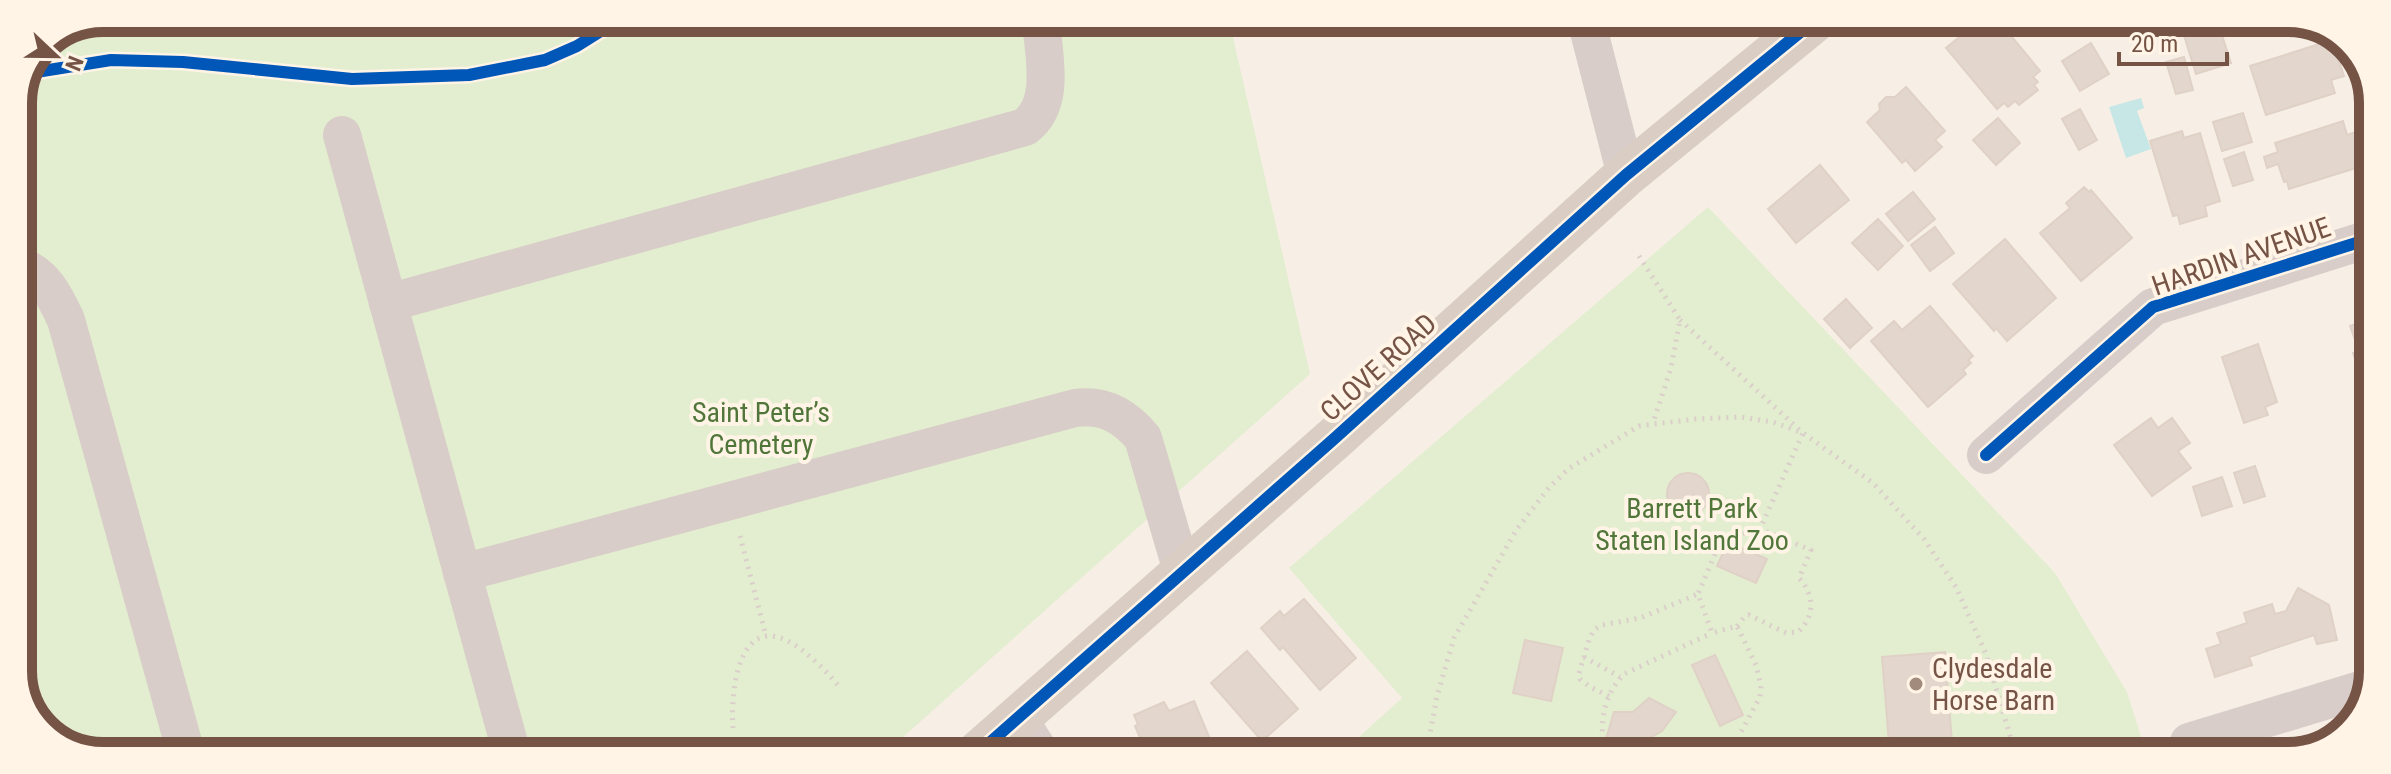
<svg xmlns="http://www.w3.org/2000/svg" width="2391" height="774" font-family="'Roboto Condensed',sans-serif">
  <rect width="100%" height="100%" fill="#f7efe5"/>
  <g fill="#e3edcf">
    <path d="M103 18 1229 20 1310 374 884 754 81 753 36 723 18 677V103L43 43Z"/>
    <path d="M1708 207 2055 573 2127 692 2147 756 1339 755 1402 698 1289 568Z"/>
  </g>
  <path fill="#c7e7e7" d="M2141 98 2144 108 2137 111 2151 149 2126 158 2109 107Z"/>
  <g fill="#e3d6cd" stroke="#e0d1c7" stroke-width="2">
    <path d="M1979 21H1993L1996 23 1999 21 2040 71 2033 77 2038 82 2034 85 2038 90 2019 105 2015 101 2008 107 2004 103 1997 109 1946 48Z"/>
    <path d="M2209 21 2218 23 2231 63 2196 74 2182 29Z"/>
    <path d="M2332 40 2344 76 2331 80 2335 93 2266 115 2250 66Z"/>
    <path d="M2091 43 2109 74 2080 91 2062 61Z"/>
    <path d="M2184 57 2193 90 2176 94 2166 62Z"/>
    <path d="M1906 87 1945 131 1935 140 1942 147 1915 171 1906 160 1902 163 1867 122 1880 110 1879 104 1886 97H1895Z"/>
    <path d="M2080 109 2097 140 2079 150 2062 119Z"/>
    <path d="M2243 113 2252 142 2222 151 2213 122Z"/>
    <path d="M1998 118 2020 143 1996 165 1973 140Z"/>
    <path d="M2343 121 2347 135 2359 131 2369 160 2358 164 2359 167 2289 189 2287 181 2284 182 2278 164 2267 168 2264 157 2278 152 2275 143Z"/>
    <path d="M2182 131 2184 138 2200 133 2220 201 2205 206 2207 216 2180 224 2178 215 2173 216 2150 141Z"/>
    <path d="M2244 152 2253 180 2233 186 2224 159Z"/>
    <path d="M1820 165 1849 200 1796 243 1768 209Z"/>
    <path d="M2084 187 2089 192 2091 190 2132 238 2081 281 2040 233 2070 208 2066 203Z"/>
    <path d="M1913 192 1935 219 1908 241 1886 214Z"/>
    <path d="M1878 219 1903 246 1878 270 1852 243Z"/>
    <path d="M1935 227 1954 253 1930 271 1911 245Z"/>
    <path d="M2005 239 2056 298 2007 341 1996 328 1994 331 1953 284Z"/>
    <path d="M1846 299 1872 328 1850 348 1824 319Z"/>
    <path d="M1930 306 1973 356 1968 360 1971 363 1963 370 1966 374 1928 407 1871 341 1894 321 1902 330Z"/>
    <path d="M2372 319 2371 371 2361 375 2353 353 2359 351 2350 326Z"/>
    <path d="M2258 344 2277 402 2265 407 2268 415 2244 423 2222 357Z"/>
    <path d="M2151 418 2158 428 2172 418 2190 443 2178 451 2191 468 2152 496 2114 445Z"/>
    <path d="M2255 466 2265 496 2244 503 2234 473Z"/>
    <circle cx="1688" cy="494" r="21"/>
    <path d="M2222 477 2232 506 2202 516 2193 487Z"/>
    <path d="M1728 542 1767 559 1756 583 1717 566Z"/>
    <path d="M2298 588 2329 605 2337 640 2317 644 2314 635 2249 657 2252 665 2215 677 2206 649 2221 644 2217 633 2247 623 2244 613 2272 604 2275 614 2286 611Z"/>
    <path d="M1304 599 1356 658 1320 690 1283 647 1280 650 1261 628 1280 611 1284 616Z"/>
    <path d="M1525 640 1563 648 1551 701 1513 693Z"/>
    <path d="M1247 651 1298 709 1262 741 1211 683Z"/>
    <path d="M1945 652 1953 756 1890 755 1882 657Z"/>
    <path d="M1715 655 1743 715 1720 726 1692 665Z"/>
    <path d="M1649 698 1676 712 1662 731 1648 739 1652 752 1631 755 1628 743 1606 739 1614 712H1633Z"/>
    <path d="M1194 701 1210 739 1196 745 1198 750 1187 754H1147L1135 726 1138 724 1134 715 1164 702 1169 711Z"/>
    <path d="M1799 739 1822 755H1783L1785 751 1788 754Z"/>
  </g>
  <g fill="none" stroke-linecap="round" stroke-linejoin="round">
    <g stroke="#dacfca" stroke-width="5" stroke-dasharray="2 6" stroke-linecap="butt">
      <path d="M30 73 111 60 183 62 352 79 469 75 545 60 577 46 620 19"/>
      <path d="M1639 256 1680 320 1671 368 1653 423"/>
      <path d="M1680 320 1803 433 1760 529 1721 540 1698 594 1712 633 1737 626 1756 665 1761 686 1760 697 1741 732 1742 755"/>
      <path d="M740 536 766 636"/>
      <path d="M1737 626 1745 616 1749 615 1786 633 1798 632C1815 616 1815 595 1799 578L1811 550 1760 529"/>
      <path d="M1584 657 1620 677"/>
      <path d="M1609 696 1590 687 1580 679 1579 673 1589 640 1594 630 1602 625 1640 618 1698 594"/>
      <path d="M733 728C731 704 734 638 768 636 793 635 823 668 838 685"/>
      <path d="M1426 755 1437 696 1454 638 1517 529 1548 489 1568 469 1639 426 1696 419 1741 417 1773 422 1803 433 1873 483 1924 539 1956 587 1986 654 2016 756"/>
      <path d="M1605 755C1599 725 1602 697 1624 674L1712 633"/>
    </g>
    <g stroke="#d8cdc8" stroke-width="38">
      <path d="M1586 20 1626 175"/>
      <path d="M342 135 512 754"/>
      <path d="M18 264C45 276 54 294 66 320L186 753"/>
      <path d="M388 303 1025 127C1057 103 1043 54 1041 19"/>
      <path d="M1986 455 2153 307 2372 238"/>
      <path d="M462 573 1075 408C1104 404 1125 416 1143 438L1182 571"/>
      <path d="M1018 718 1041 754"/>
      <path d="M2189 742 2370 687"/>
    </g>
    <path stroke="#dacec4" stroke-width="44" d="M977 754 1335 438 1626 175 1815 20"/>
    <g stroke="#fff4e6" stroke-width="17">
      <g id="cycleway">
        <path d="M30 73 111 60 183 62 352 79 469 75 545 60 577 46 620 19"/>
        <path d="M1986 455 2153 307 2372 238"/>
        <path d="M977 754 1335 438 1626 175 1815 20"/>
      </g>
    </g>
    <use href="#cycleway" stroke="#0057b8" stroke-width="12"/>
  </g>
  <circle fill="#a28a7d" stroke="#fff4e6" stroke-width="3" cx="1916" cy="684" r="8"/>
  <g text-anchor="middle" stroke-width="8" stroke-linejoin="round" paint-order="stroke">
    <g font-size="28" fill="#755345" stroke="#fff4e6">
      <text transform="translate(2241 256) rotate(-19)" y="10">HARDIN AVENUE</text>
      <text transform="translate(1378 367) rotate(-42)" y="10">CLOVE ROAD</text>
    </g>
    <g font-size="28" fill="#50763a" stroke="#fff4e6">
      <text x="761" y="422">Saint Peter’s<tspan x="761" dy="32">Cemetery</tspan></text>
      <text x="1692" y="518">Barrett Park<tspan x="1692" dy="32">Staten Island Zoo</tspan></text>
    </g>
    <g font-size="28" fill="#755345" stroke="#fff4e6" text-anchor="start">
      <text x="1932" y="678">Clydesdale<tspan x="1932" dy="32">Horse Barn</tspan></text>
    </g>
  </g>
  <path d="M0 0H2391V774H0ZM103 32H2288A71 71 0 0 1 2359 103V671A71 71 0 0 1 2288 742H103A71 71 0 0 1 32 671V103A71 71 0 0 1 103 32Z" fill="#fff4e6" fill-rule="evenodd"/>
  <path fill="none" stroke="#755345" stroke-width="10" d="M103 32H2288A71 71 0 0 1 2359 103V671A71 71 0 0 1 2288 742H103A71 71 0 0 1 32 671V103A71 71 0 0 1 103 32Z"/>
  <g transform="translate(56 56) rotate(112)" stroke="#fff4e6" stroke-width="6" paint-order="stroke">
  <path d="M0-6L14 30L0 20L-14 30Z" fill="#755345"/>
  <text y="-12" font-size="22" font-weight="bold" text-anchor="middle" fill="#755345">N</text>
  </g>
  <path d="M2119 52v12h108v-12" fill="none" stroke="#755345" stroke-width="4"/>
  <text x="2131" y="52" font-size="24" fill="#755345" stroke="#fff4e6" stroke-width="6" paint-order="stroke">20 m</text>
</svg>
